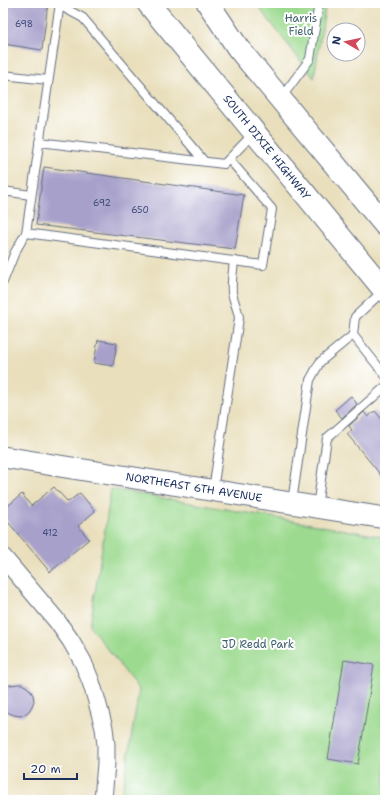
<svg xmlns="http://www.w3.org/2000/svg" width="388" height="803" font-family="'Shantell Sans',sans-serif">
  <rect width="100%" height="100%" fill="#fff"/>
  <filter id="ink" filterUnits="userSpaceOnUse"><feTurbulence type="fractalNoise" baseFrequency=".025" numOctaves="2"/><feDisplacementMap in="SourceGraphic" scale="8" xChannelSelector="R" yChannelSelector="G"/><feConvolveMatrix kernelMatrix="1 2 1 2 8 2 1 2 1" color-interpolation-filters="sRGB"/></filter>
  <filter id="wash" filterUnits="userSpaceOnUse"><feTurbulence type="fractalNoise" baseFrequency=".012" numOctaves="4" result="noise"/><feDisplacementMap in="SourceGraphic" scale="16" xChannelSelector="R" yChannelSelector="G"/><feGaussianBlur stdDeviation="0.9" result="paint"/><feColorMatrix in="noise" values="0 0 0 0 0 0 0 0 0 0 0 0 0 0 0 0 0 1.4 0 .05"/><feComposite in="paint" operator="in"/></filter>
  <g filter="url(#wash)">
    <rect width="100%" height="100%" fill="#e9dfbc"/>
    <g fill="#9cda8f" stroke="#5c8476">
      <path d="M255 3H326L314 78 257 5Z"/>
      <path d="M111 489 385 537V800H121L139 690 90 626Z"/>
    </g>
    <g id="blocks">
      <g fill="#a7a0cb">
        <path d="M3 3H48L42 50 3 44Z"/>
        <path d="M44 167 244 195 235 249 36 225Z"/>
        <path d="M98 340 117 343 113 366 94 363Z"/>
        <path d="M351 396 357 404 342 418 335 410Z"/>
        <path d="M375 411 385 423V480L347 434 352 430 349 426 364 412 368 417Z"/>
        <path d="M54 487 68 502 80 493 95 511 78 526 89 539 50 572 3 516V510L22 494 31 506Z"/>
        <path d="M344 660 374 665 358 764 328 759Z"/>
        <path d="M18 684H22L27 687 30 690 33 695 34 701 32 706 29 711 25 714 20 716 14 715 9 713 5 709 3 706V686Z"/>
      </g>
    </g>
  </g>
  <g filter="url(#ink)">
    <use href="#blocks" fill-opacity="0" stroke="#636d7f" stroke-width="1"/>
    <g fill="none" stroke-linecap="round" stroke-linejoin="round">
      <g stroke="#636d7f" stroke-width="10">
        <g id="service">
          <path d="M59 5 83 18 204 161"/>
          <path d="M3 75 48 80"/>
          <path d="M281 98 310 59 319 3"/>
          <path d="M39 142 224 164 254 133"/>
          <path d="M3 191 31 195"/>
          <path d="M26 233 263 265 272 209 229 159"/>
          <path d="M3 282 15 252 26 233 60 3"/>
          <path d="M384 290 355 317 353 335 385 375"/>
          <path d="M213 490 239 318C238 310 234 302 232 293 231 282 233 271 234 261"/>
          <path d="M292 502 310 380 320 362 353 335"/>
          <path d="M317 507 327 438 385 387"/>
        </g>
      </g>
      <g stroke="#636d7f" stroke-width="19">
        <path id="minor" d="M3 557 57 621 71 641 83 662 91 682 96 698 104 728 106 745V763L103 800"/>
      </g>
      <g stroke="#636d7f" stroke-width="23">
        <path id="tertiary" d="M3 457 385 518"/>
      </g>
      <g stroke="#636d7f" stroke-width="24">
        <g id="trunk">
          <path d="M148 3 385 291"/>
          <path d="M208 3 238 48 385 225"/>
        </g>
      </g>
      <use href="#service" stroke="#fff" stroke-width="8"/>
      <use href="#minor" stroke="#fff" stroke-width="17"/>
      <use href="#tertiary" stroke="#fff" stroke-width="21"/>
      <use href="#trunk" stroke="#fff" stroke-width="22"/>
    </g>
  </g>
  <g text-anchor="middle" stroke-width="4" stroke-linejoin="round" paint-order="stroke">
    <g font-size="9" fill="#3e4b79">
      <text x="24" y="27">698</text>
      <text x="102" y="206">692</text>
      <text x="140" y="213">650</text>
      <text x="50" y="536">412</text>
    </g>
    <g font-size="11" fill="#42626d" stroke="#fff">
      <text x="301" y="22">Harris<tspan x="301" dy="13">Field</tspan></text>
      <text x="258" y="648">JD Redd Park</text>
    </g>
    <g font-size="11" fill="#1b2f5e" stroke="#fff">
      <text transform="translate(267 147) rotate(51)" y="4">SOUTH DIXIE HIGHWAY</text>
      <text transform="translate(194 487) rotate(9)" y="4">NORTHEAST 6TH AVENUE</text>
    </g>
  </g>
  <rect width="388" height="803" fill="none" stroke="#fff" stroke-width="16"/>
  <g transform="translate(346 42) rotate(279)"><circle r="19" fill="#ffffff" stroke="#a4acbf"/>
  <path d="M0-3L7 15L0 10L-7 15Z" fill="#d1495b"/>
  <text y="-6" font-size="11" font-weight="bold" text-anchor="middle" fill="#1b2f5e">N</text>
  </g>
  <path d="M24 773v6h53v-6" fill="none" stroke="#1b2f5e" stroke-width="2"/>
  <text x="30" y="773" font-size="12" fill="#1b2f5e" stroke="#ffffff" stroke-width="3" paint-order="stroke">20 m</text>
</svg>
